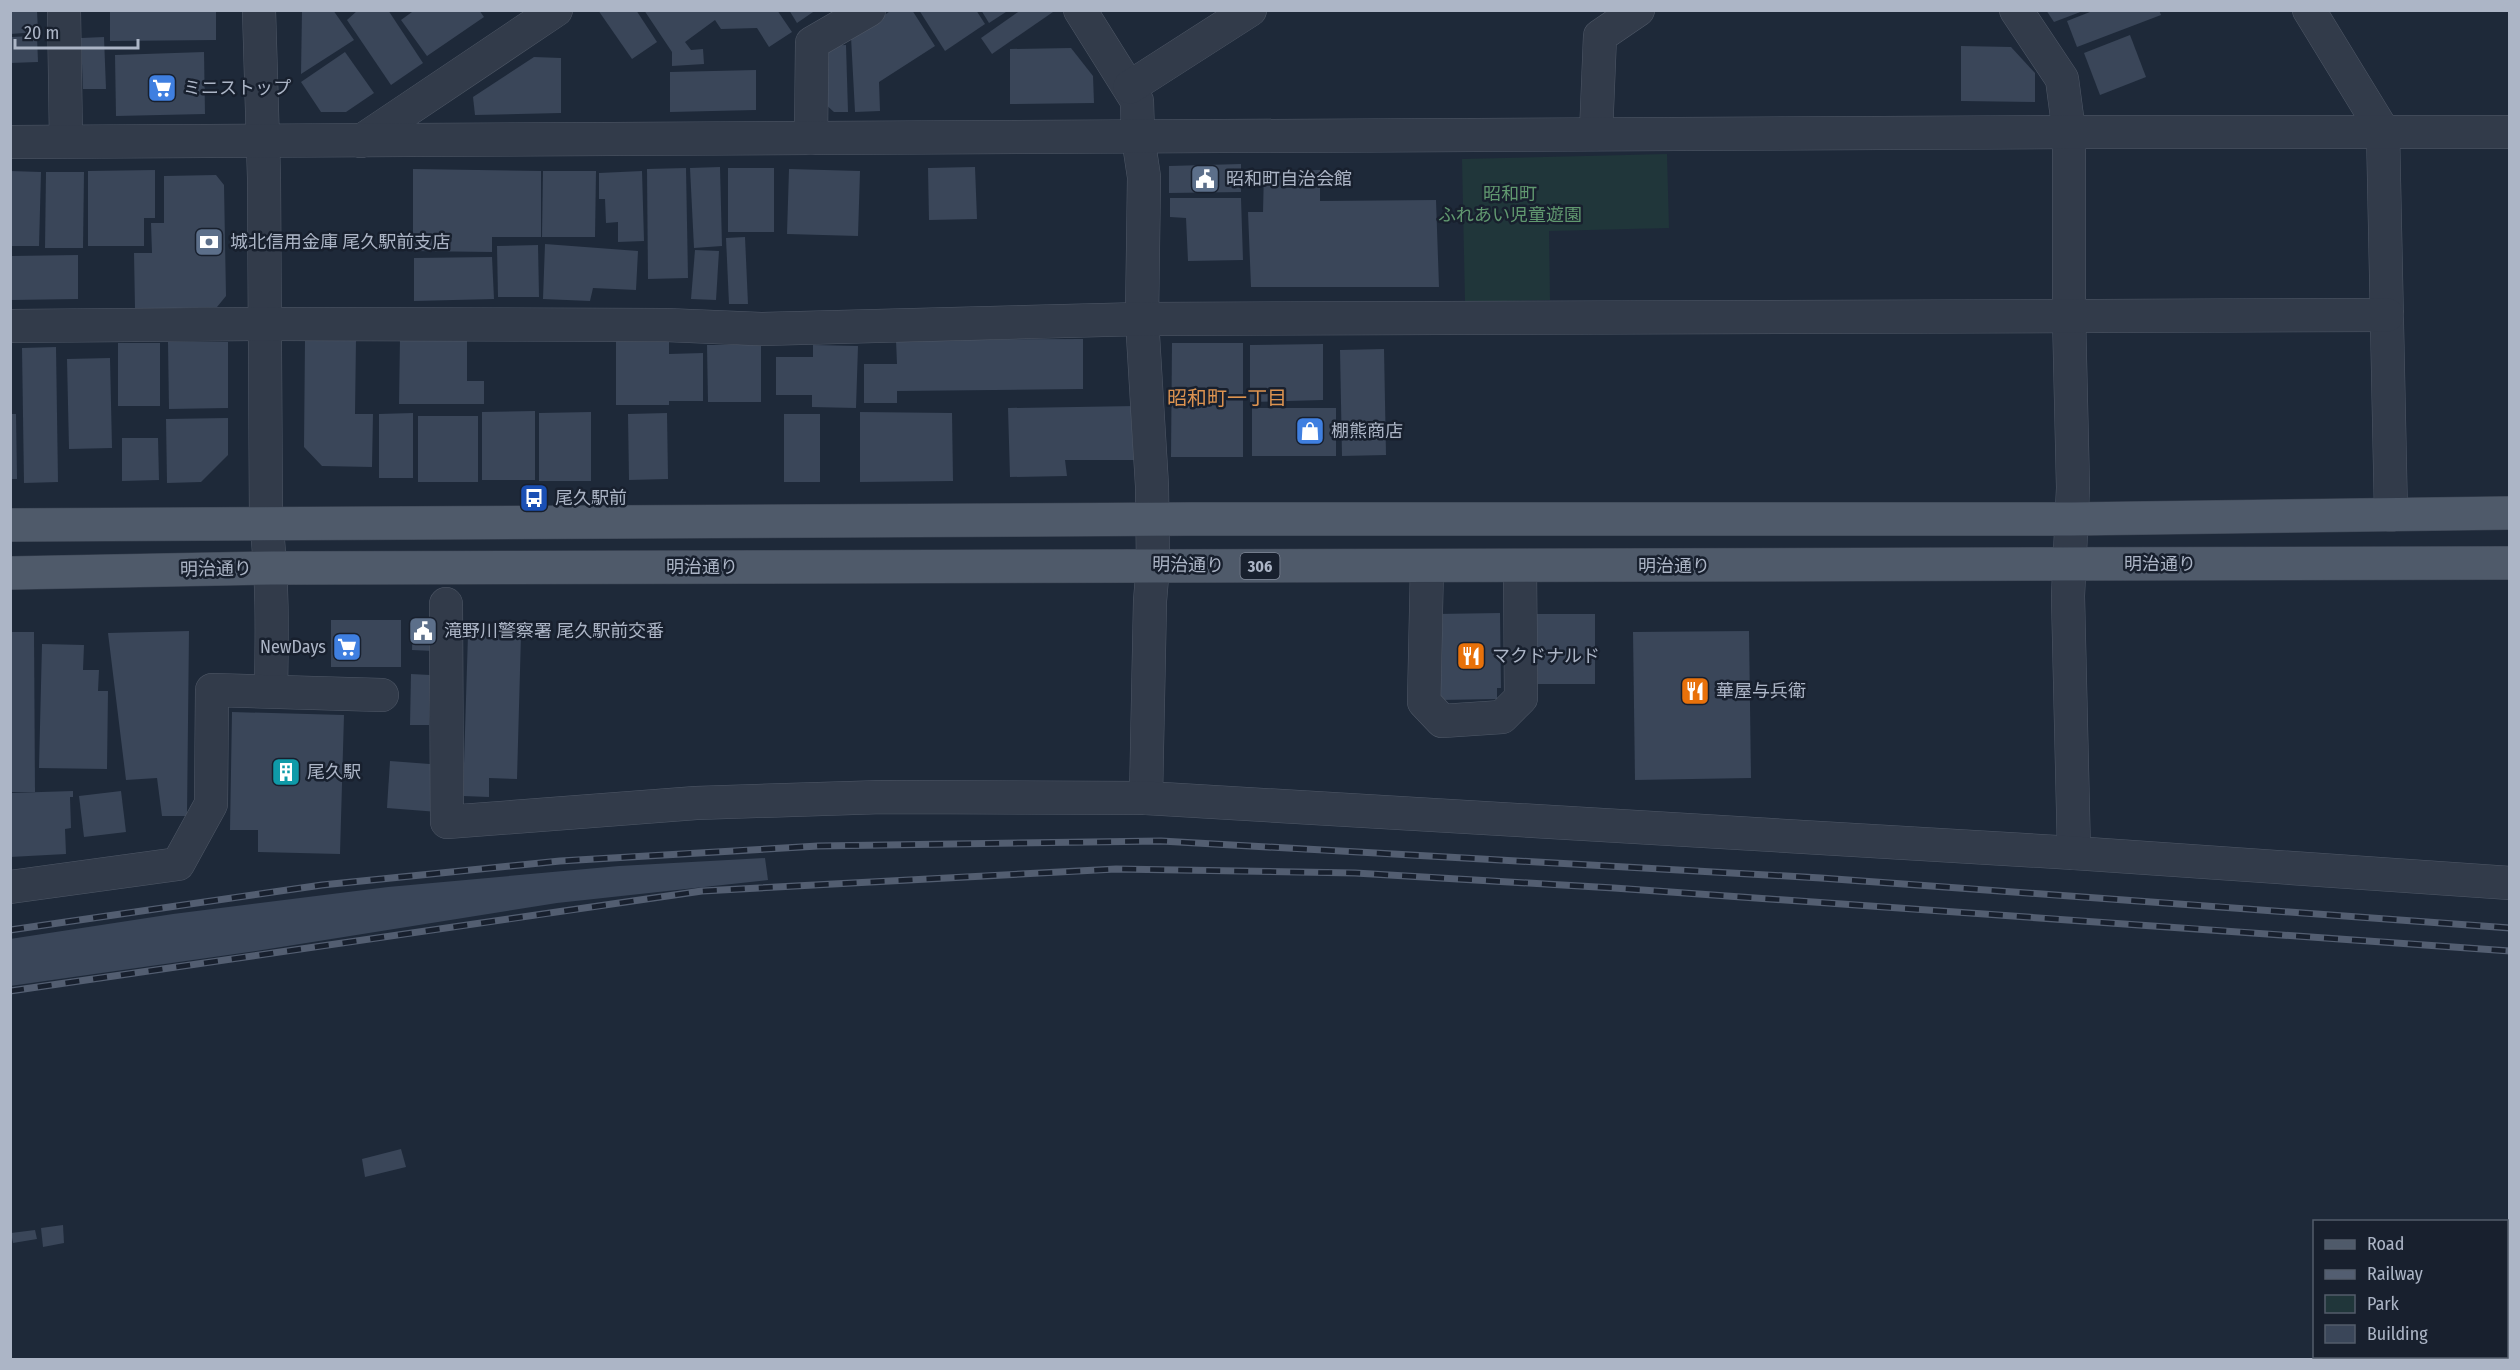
<svg xmlns="http://www.w3.org/2000/svg" width="2520" height="1370" font-family="'Fira Sans Condensed','Noto Sans JP',sans-serif">
  <rect width="100%" height="100%" fill="#1e2939"/>
  <path fill="#20363a" d="M1667 154 1669 228 1549 231 1550 300 1465 302 1462 159Z"/>
  <g fill="#3a4659">
    <path d="M10 10H37L38 32 10 34Z"/>
    <path d="M110 10H216V40L110 41Z"/>
    <path d="M302 10H333L354 40 301 74Z"/>
    <path d="M358 10H388L423 63 391 85 347 20Z"/>
    <path d="M411 10H479L484 17 427 56 401 20 412 12Z"/>
    <path d="M598 10H636L657 42 632 59Z"/>
    <path d="M644 10H777L792 32 769 47 757 28 721 29 715 20 685 42 691 50 703 49 704 64 672 66V52Z"/>
    <path d="M789 10H816L797 23Z"/>
    <path d="M892 10H912L935 46 879 82 880 111 855 112 851 37Z"/>
    <path d="M919 10H976L985 24 945 51Z"/>
    <path d="M981 10H1009L989 23Z"/>
    <path d="M1021 10 1053 12 992 54 981 38Z"/>
    <path d="M2046 10H2083V11L2054 22Z"/>
    <path d="M2095 10H2159L2161 15 2077 47 2067 21Z"/>
    <path d="M2130 35 2146 77 2100 95 2084 53Z"/>
    <path d="M37 36 38 62 10 63V37Z"/>
    <path d="M104 37 106 89H83L81 38Z"/>
    <path d="M846 45 848 112H834L824 103 823 46Z"/>
    <path d="M1961 46 2011 47 2035 73V102L1961 101Z"/>
    <path d="M1071 48 1093 76 1094 103 1010 104V49Z"/>
    <path d="M204 52 205 114 116 116 115 55Z"/>
    <path d="M345 52 374 93 346 112H321L301 82Z"/>
    <path d="M534 57 561 58V113L475 115 473 97Z"/>
    <path d="M756 70V110L670 112V72Z"/>
    <path d="M1241 164V192L1169 193V166Z"/>
    <path d="M720 167 722 246 694 248 690 168Z"/>
    <path d="M975 167 977 219 929 220 928 168Z"/>
    <path d="M686 168 688 278 648 279 647 169Z"/>
    <rect x="728" y="168" width="46" height="64"/>
    <path d="M413 169 541 171V237H492V252L413 251Z"/>
    <path d="M789 169 860 171 858 236 787 234Z"/>
    <path d="M155 170V218H144V246H88V171Z"/>
    <path d="M1320 170V201L1436 200 1439 287H1251L1248 212H1263L1264 171Z"/>
    <path d="M10 171 41 172 39 246H10Z"/>
    <path d="M543 171H596L595 237H542Z"/>
    <path d="M642 171 644 241 618 242V222L606 223 605 199H599V173Z"/>
    <path d="M46 172H84L83 248H45Z"/>
    <path d="M216 175 224 185 226 296 217 307 135 309 134 253H152L151 223H164V176Z"/>
    <path d="M1170 198H1241L1243 260 1188 261 1186 218 1170 217Z"/>
    <path d="M745 237 748 304H729L726 238Z"/>
    <path d="M545 244 638 251 636 290 593 288 590 301 543 299Z"/>
    <path d="M538 245 539 297H498L497 246Z"/>
    <path d="M695 250 719 251 716 300 691 299Z"/>
    <path d="M78 255V299L11 300V256Z"/>
    <path d="M492 257 494 299 414 301V258Z"/>
    <path d="M400 337H467V381H484V404H399Z"/>
    <path d="M616 338H669V354L703 353V401H669V405H616Z"/>
    <path d="M305 339H356L355 414H373L372 467 322 466 304 447Z"/>
    <path d="M1083 339V389L897 391V403H864V364H897L896 340Z"/>
    <path d="M168 342H228V408L169 409Z"/>
    <rect x="118" y="343" width="42" height="63"/>
    <path d="M1172 343H1243V457H1171Z"/>
    <path d="M1323 344V400L1250 402V345Z"/>
    <path d="M707 345H761V402H708Z"/>
    <path d="M813 345 858 346 856 408 812 407V395H776V357H813Z"/>
    <path d="M56 347 58 482 24 483 22 348Z"/>
    <path d="M1384 349 1386 455 1342 456 1340 350Z"/>
    <path d="M110 358 112 448 69 449 67 359Z"/>
    <path d="M1136 406 1137 460H1065L1067 476 1010 477 1008 408Z"/>
    <rect x="1252" y="408" width="84" height="48"/>
    <path d="M535 411V480H482V412Z"/>
    <path d="M591 412V481H539V413Z"/>
    <path d="M860 412 952 413 953 481 860 482Z"/>
    <path d="M413 413V478H379V414Z"/>
    <path d="M667 413 668 479 629 480 628 414Z"/>
    <path d="M10 414H16L17 479H10Z"/>
    <rect x="784" y="414" width="36" height="68"/>
    <rect x="418" y="416" width="60" height="66"/>
    <path d="M228 418V455L201 482 167 483 166 419Z"/>
    <path d="M122 438H158L159 480 122 481Z"/>
    <path d="M1500 613 1501 688H1497V699L1439 700 1436 614Z"/>
    <rect x="1537" y="614" width="58" height="70"/>
    <path d="M413 619H435L434 651 412 650Z"/>
    <rect x="331" y="620" width="70" height="47"/>
    <path d="M189 631 187 816H162L157 778 126 780 108 633Z"/>
    <path d="M1749 631 1751 778 1635 780 1633 632Z"/>
    <path d="M10 632H34L35 792H10Z"/>
    <path d="M468 634 521 635 517 779 489 778V797L463 796Z"/>
    <path d="M42 644 84 645 83 670H99L98 691H108L107 769 39 768Z"/>
    <path d="M411 674 430 675 429 725H410Z"/>
    <path d="M232 712 344 715 340 854 258 852V830H230Z"/>
    <path d="M390 761 443 765 438 812 387 808Z"/>
    <path d="M73 791V797H70L71 828 65 829 66 854 10 857V793Z"/>
    <path d="M121 791 126 832 84 837 79 796Z"/>
    <path d="M765 858 768 880 557 903 256 951 10 986V939L173 914 388 887 619 866Z"/>
    <path d="M401 1149 406 1167 365 1177 362 1159Z"/>
    <path d="M63 1225 64 1243 43 1247 41 1228Z"/>
    <path d="M35 1230 37 1239 13 1243 11 1233Z"/>
  </g>
  <g fill="none" stroke-linecap="round" stroke-linejoin="round">
    <g stroke="#4f5867" stroke-width="34">
      <g id="minor">
        <path d="M64 10 66 141"/>
        <path d="M259 10 264 178 266 522C273 579 272 635 271 691"/>
        <path d="M1080 10 1137 101 1138 137 1144 177 1142 319 1152 486 1153 565 1150 601 1146 798"/>
        <path d="M2016 10 2062 79 2069 132V315L2073 488 2068 596 2074 853"/>
        <path d="M2309 10 2383 131 2391 515"/>
        <path d="M1130 87 1250 10"/>
        <path d="M1596 134 1600 36 1638 10"/>
        <path d="M811 138 812 43 869 10"/>
        <path d="M361 141 556 10"/>
        <path d="M10 142 2069 132H2510"/>
        <path d="M10 326 263 324 666 325 761 329 1142 319 2387 315"/>
        <path d="M1427 566 1424 702 1442 721 1502 717 1521 698 1520 566"/>
        <path d="M446 604 447 822 696 803 883 797 1146 798 2074 853 2510 883"/>
        <path d="M10 887 178 864 211 804 212 690 382 695"/>
      </g>
    </g>
    <g stroke="#3b4453" stroke-width="34">
      <g id="major">
        <path d="M10 525 1192 519H2071L2510 513"/>
        <path d="M10 573 272 568 2510 563"/>
      </g>
    </g>
    <use href="#minor" stroke="#323b4a" stroke-width="33"/>
    <use href="#major" stroke="#4f5a6a" stroke-width="33"/>
    <g stroke="#535e71" stroke-width="7">
      <g id="rail">
        <path d="M10 930 322 885 560 861 818 846 1161 841 1821 878 2510 928"/>
        <path d="M10 991 702 891 1116 869 1355 873 1614 888 2510 951"/>
      </g>
    </g>
    <use href="#rail" stroke="#18202e" stroke-width="4.5" stroke-dasharray="14" stroke-linecap="butt"/>
  </g>
  <defs>
    <g id="supermarket-square" transform="scale(1.5)"><rect x="-9" y="-9" width="18" height="18" rx="4" fill="#3f7fe0" stroke="#18202e"/><path d="M-6-5.5h2.5l.6 2H6L4.5 2H-2.5L-4.4-4H-6ZM-1.5 3.2a1.3 1.3 0 1 0 .1 0ZM3 3.2a1.3 1.3 0 1 0 .1 0Z" fill="#fff"/></g>
    <g id="civic-square" transform="scale(1.5)"><rect x="-9" y="-9" width="18" height="18" rx="4" fill="#5c6f8a" stroke="#18202e"/><path d="M-.6-6.5H3V-4.5H.6V-3L4-1V1h2V6H-6V1h2V-1L-.6-3ZM-1.2 2.5V6h2.4V2.5Z" fill="#fff"/></g>
    <g id="bank-square" transform="scale(1.5)"><rect x="-9" y="-9" width="18" height="18" rx="4" fill="#5c6f8a" stroke="#18202e"/><path d="M-6-4H6V4H-6ZM0-2.3a2.3 2.3 0 1 0 0 4.6a2.3 2.3 0 1 0 0-4.6Z" fill="#fff"/></g>
    <g id="shop-square" transform="scale(1.5)"><rect x="-9" y="-9" width="18" height="18" rx="4" fill="#3f7fe0" stroke="#18202e"/><path d="M-5-2.5h2.3a2.7 3.5 0 0 1 5.4 0H5L5.5 6h-11ZM-1.5-2.5h3a1.5 2.3 0 0 0-3 0Z" fill="#fff"/></g>
    <g id="bus-square" transform="scale(1.5)"><rect x="-9" y="-9" width="18" height="18" rx="4" fill="#1a4fb4" stroke="#18202e"/><path d="M-5-6H5V4H4V6H2V4H-2V6H-4V4H-5ZM-3.5-4V0h7V-4ZM-3.5 1.2v1.5H-2V1.2ZM2 1.2v1.5H3.5V1.2Z" fill="#fff"/></g>
    <g id="restaurant-square" transform="scale(1.5)"><rect x="-9" y="-9" width="18" height="18" rx="4" fill="#e8710a" stroke="#18202e"/><path d="M-5-6h1v4h1v-4h1v4h1v-4h1v5L-1.5 .5V6h-2V.5L-5-1ZM5-6V6H3V1.5H1.5Q1.5-4 5-6Z" fill="#fff"/></g>
    <g id="building-square" transform="scale(1.5)"><rect x="-9" y="-9" width="18" height="18" rx="4" fill="#0f9aa8" stroke="#18202e"/><path d="M-4-6H4V6H1V3H-1V6H-4ZM-2.5-4.3h1.7v1.8h-1.7ZM.8-4.3h1.7v1.8H.8ZM-2.5-1h1.7V.8h-1.7ZM.8-1h1.7V.8H.8Z" fill="#fff"/></g>
  </defs>
  <g fill-rule="evenodd">
    <use href="#supermarket-square" x="162" y="88"/>
    <use href="#civic-square" x="1205" y="179"/>
    <use href="#bank-square" x="209" y="242"/>
    <use href="#shop-square" x="1310" y="431"/>
    <use href="#bus-square" x="534" y="498"/>
    <use href="#civic-square" x="423" y="631"/>
    <use href="#supermarket-square" x="347" y="647"/>
    <use href="#restaurant-square" x="1471" y="656"/>
    <use href="#restaurant-square" x="1695" y="691"/>
    <use href="#building-square" x="286" y="772"/>
  </g>
  <g text-anchor="middle" stroke-width="5" stroke-linejoin="round" paint-order="stroke">
    <rect fill="#18202e" stroke="#808898" stroke-width="1.5" x="1240.5" y="553" width="39" height="26" rx="4.5"/>
    <g font-size="16" font-weight="bold" fill="#acb5c6">
      <text x="1260" y="572">306</text>
    </g>
    <g font-size="18" fill="#acb5c6" stroke="#18202e" text-anchor="start">
      <text x="183" y="94">ミニストップ</text>
      <text x="1226" y="185">昭和町自治会館</text>
      <text x="230" y="248">城北信用金庫 尾久駅前支店</text>
      <text x="1331" y="437">棚熊商店</text>
      <text x="555" y="504">尾久駅前</text>
      <text x="444" y="637">滝野川警察署 尾久駅前交番</text>
      <text x="326" y="653" text-anchor="end">NewDays</text>
      <text x="1492" y="662">マクドナルド</text>
      <text x="1716" y="697">華屋与兵衛</text>
      <text x="307" y="778">尾久駅</text>
    </g>
    <g font-size="18" fill="#619970" stroke="#18202e">
      <text x="1510" y="200">昭和町<tspan x="1510" dy="21">ふれあい児童遊園</tspan></text>
    </g>
    <g font-size="18" fill="#acb5c6" stroke="#18202e">
      <text x="2160" y="570">明治通り</text>
      <text transform="translate(1188 565) rotate(1)" y="6">明治通り</text>
      <text x="1674" y="572">明治通り</text>
      <text x="702" y="573">明治通り</text>
      <text transform="translate(216 569) rotate(-1)" y="6">明治通り</text>
    </g>
    <g font-size="20" fill="#dd9350" stroke="#18202e">
      <text x="1227" y="405">昭和町一丁目</text>
    </g>
  </g>
  <rect width="2520" height="1370" fill="none" stroke="#acb5c6" stroke-width="24"/>
  <rect x="2313" y="1220" width="195" height="138" fill="#18202e" stroke="#535c6b" stroke-width="1.5"/>
  <rect x="2325" y="1240" width="30" height="9" fill="#4f5a6a" stroke="#535c6b" stroke-width="1.5"/>
  <text x="2367" y="1250" font-size="18" fill="#acb5c6">Road</text>
  <rect x="2325" y="1270" width="30" height="9" fill="#535e71" stroke="#535c6b" stroke-width="1.5"/>
  <text x="2367" y="1280" font-size="18" fill="#acb5c6">Railway</text>
  <rect x="2325" y="1295" width="30" height="18" fill="#20363a" stroke="#535c6b" stroke-width="1.5"/>
  <text x="2367" y="1310" font-size="18" fill="#acb5c6">Park</text>
  <rect x="2325" y="1325" width="30" height="18" fill="#3a4659" stroke="#535c6b" stroke-width="1.5"/>
  <text x="2367" y="1340" font-size="18" fill="#acb5c6">Building</text>
  <path d="M15 39v9h123v-9" fill="none" stroke="#acb5c6" stroke-width="3"/>
  <text x="24" y="39" font-size="18" fill="#acb5c6" stroke="#18202e" stroke-width="4.5" paint-order="stroke">20 m</text>
</svg>
